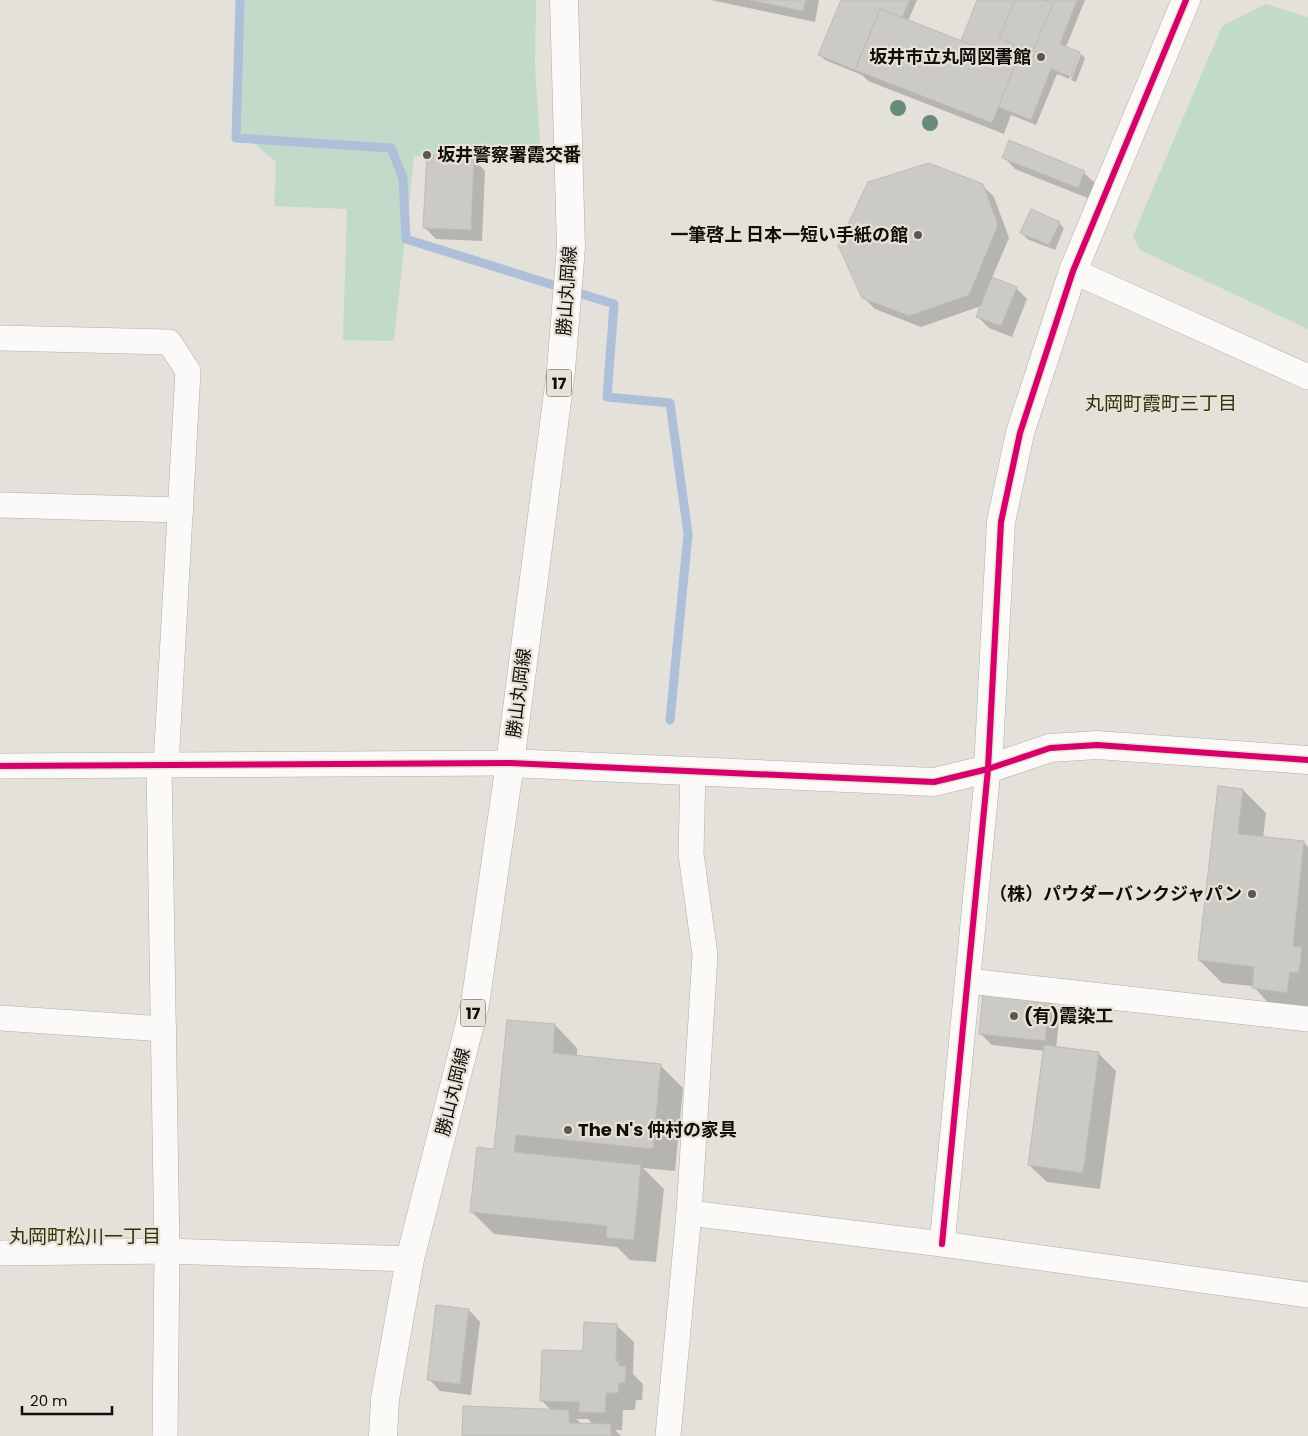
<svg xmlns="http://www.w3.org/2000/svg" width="1308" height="1436" font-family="Poppins,'Noto Sans JP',sans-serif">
  <rect width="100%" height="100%" fill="#e4e1da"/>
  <g fill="#c1dac9">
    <path d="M240 0H536L535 66 541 157 414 156 394 341 343 340 347 209 274 206 276 162 232 125Z"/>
    <path d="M1266 4 1308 17V329L1140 250 1133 236 1222 26Z"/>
  </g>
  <g fill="#0003" fill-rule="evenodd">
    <path d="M711 0H819L815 22Z"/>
    <path d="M842 0H917L908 21 962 42 978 0H1085L1066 47 1081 54H1078L1069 79 1057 74 1036 125 1011 115 1004 134 868 81 862 75 825 60 820 55Z"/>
    <path d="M1081 54 1085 58 1076 82 1071 80Z"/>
    <path d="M1010 142 1084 173 1096 184 1090 199 1015 169 1004 157Z"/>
    <path d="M474 160 485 171 482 241 436 239 425 228Z"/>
    <path d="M982 185 994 197 1009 238 992 278 1016 288 1027 299 1012 337 989 328 977 316 981 306 921 327 875 309 863 297Z"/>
    <path d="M1059 223 1064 228 1055 250 1027 239 1022 233Z"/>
    <path d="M1243 790 1266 813 1263 838 1304 842 1308 847V1015L1276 1011 1253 986 1222 983 1199 960Z"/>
    <path d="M1049 1000 1060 1012 1056 1048 1098 1053 1116 1071 1100 1189 1047 1182 1029 1165 1045 1051 992 1045 980 1033Z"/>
    <path d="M555 1025 577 1048V1057L661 1066 683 1088 675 1171 643 1168 664 1189 656 1262 630 1260 617 1247 494 1234 472 1212 495 1150Z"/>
    <path d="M469 1310 480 1322 471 1395 440 1391 429 1379Z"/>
    <path d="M616 1325 634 1342 633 1374 643 1384 642 1400H636L635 1410H623L622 1430H615L621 1436H464L551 1410 542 1401 584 1353ZM576 1419H588L593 1425 582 1424Z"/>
  </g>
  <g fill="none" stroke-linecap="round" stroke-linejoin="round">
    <path stroke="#adbfd9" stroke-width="9" d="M240 0 236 138 391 148 403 178 406 239 614 304 607 397 670 403 688 534 670 720"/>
  </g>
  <g fill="#cccac5" stroke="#bebbb6">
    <path d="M750 0H806L803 11Z"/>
    <path d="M841 0H910L902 18 880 9 855 70 818 55Z"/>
    <path d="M977 0H1077L1060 44 1080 52 1071 77 1051 69 1031 120 998 107 1016 62 961 41Z"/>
    <path d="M1015 0H1043L1053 4 1032 52 999 38Z"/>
    <path d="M880 9 1016 62 992 123 855 70Z"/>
    <path d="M1009 140 1085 171 1078 188 1002 158Z"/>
    <path d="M427 155 474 159 471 230 423 228Z"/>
    <path d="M929 163 983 184 998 225 969 295 909 316 862 298 838 245 868 182Z"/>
    <path d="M1031 209 1060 222 1049 245 1020 233Z"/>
    <path d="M992 277 1017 287 1001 326 976 317Z"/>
    <path d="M1218 786 1243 789 1238 834 1304 841 1293 946 1302 947 1299 973 1290 972 1287 993 1252 988 1254 967 1198 960Z"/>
    <path d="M983 992 1049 999 1045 1041 979 1034Z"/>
    <path d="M507 1020 555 1024 553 1053 661 1064 653 1149 516 1135 514 1152 641 1165 634 1240 606 1238 607 1226 470 1212 477 1147 494 1149Z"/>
    <path d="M1044 1045 1099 1052 1083 1173 1028 1165Z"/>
    <path d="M436 1305 469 1309 460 1384 427 1380Z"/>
    <path d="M584 1322 617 1324 616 1361H619V1366H626L625 1383H619L618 1393H606L605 1413 579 1412V1402L540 1401 542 1350 583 1351Z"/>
    <path d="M463 1406 569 1410V1423L611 1424V1436H462Z"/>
  </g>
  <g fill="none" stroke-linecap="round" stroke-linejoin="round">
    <g stroke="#b0ada8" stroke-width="26">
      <g id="minor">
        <path d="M1073 271 1308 377"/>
        <path d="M0 338 169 342 188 371 166 765"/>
        <path d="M0 505 181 510"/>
        <path d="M159 765 167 1251 165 1436"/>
        <path d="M0 766 510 763"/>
        <path d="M968 981 1308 1019"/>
        <path d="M0 1018 164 1029"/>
        <path d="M689 1213 942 1244 1308 1295"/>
        <path d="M942 1244 988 769"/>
        <path d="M0 1253 167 1251 410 1259"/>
        <path d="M668 1436 689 1213 705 955 691 854 693 770"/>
      </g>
    </g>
    <g stroke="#b0ada8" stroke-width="29">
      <g id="tertiary">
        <path d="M510 763 934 782 988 769 1050 748 1097 745 1308 760"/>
        <path d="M988 769 1001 522 1020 433 1073 271 1186 0"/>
      </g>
    </g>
    <g stroke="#b0ada8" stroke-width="29">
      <path id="primary" d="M383 1436 385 1399 410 1259 475 1004 510 763 561 370 571 247 564 0"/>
    </g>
    <use href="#minor" stroke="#fbfaf9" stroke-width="25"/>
    <use href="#tertiary" stroke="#fbfaf9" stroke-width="28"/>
    <use href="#primary" stroke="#fbfaf9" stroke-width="28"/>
    <g stroke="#e7e2d7" stroke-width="9">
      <g id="cycleway">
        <path d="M0 766 510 763 934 782 988 769 1050 748 1097 745 1308 760"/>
        <path d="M942 1244 988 769 1001 522 1020 433 1073 271 1186 0"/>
      </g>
    </g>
    <use href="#cycleway" stroke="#d6006c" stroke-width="6"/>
  </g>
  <g fill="#678a79">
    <circle cx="898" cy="108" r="8"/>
    <circle cx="930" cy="123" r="8"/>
  </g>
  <g fill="#5a5853" stroke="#e7e2d7" stroke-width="2">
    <circle cx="1041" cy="57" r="5"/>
    <circle cx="427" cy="155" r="5"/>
    <circle cx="918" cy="235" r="5"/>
    <circle cx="1252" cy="894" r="5"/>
    <circle cx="1014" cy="1016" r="5"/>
    <circle cx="568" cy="1130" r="5"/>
  </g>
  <g text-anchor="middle" stroke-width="4.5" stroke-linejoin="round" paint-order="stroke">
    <g fill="#e7e2d7" stroke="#504e48" stroke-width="1">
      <rect x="546.5" y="369.5" width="25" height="27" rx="4"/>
      <rect x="460.5" y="999.5" width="25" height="27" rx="4"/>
    </g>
    <g font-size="16" font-weight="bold" fill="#100e0a">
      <text x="559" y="389">17</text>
      <text x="473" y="1019">17</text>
    </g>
    <g font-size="18" font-weight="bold" fill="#100e0a" stroke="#e7e2d7" text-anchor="end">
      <text x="1031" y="63">坂井市立丸岡図書館</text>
      <text x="437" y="161" text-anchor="start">坂井警察署霞交番</text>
      <text x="908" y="241">一筆啓上 日本一短い手紙の館</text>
      <text x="1242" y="900">（株）パウダーバンクジャパン</text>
      <text x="1024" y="1022" text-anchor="start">(有)霞染工</text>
      <text x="578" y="1136" text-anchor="start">The N's 仲村の家具</text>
    </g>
    <g font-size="18" fill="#100e0a" stroke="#e7e2d7">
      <text transform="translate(567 291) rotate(-86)" y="6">勝山丸岡線</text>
      <text transform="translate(519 693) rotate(-83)" y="6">勝山丸岡線</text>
      <text transform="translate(453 1092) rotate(-76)" y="6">勝山丸岡線</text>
    </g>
    <g font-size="19" fill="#323309" stroke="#e7e2d7">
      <text x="1161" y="410">丸岡町霞町三丁目</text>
      <text x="85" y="1243">丸岡町松川一丁目</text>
    </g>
  </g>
  <path d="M22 1406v8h90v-8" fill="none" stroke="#100e0a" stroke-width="2.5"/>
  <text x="30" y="1406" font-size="15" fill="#100e0a" stroke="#e7e2d7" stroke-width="4" paint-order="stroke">20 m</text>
</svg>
